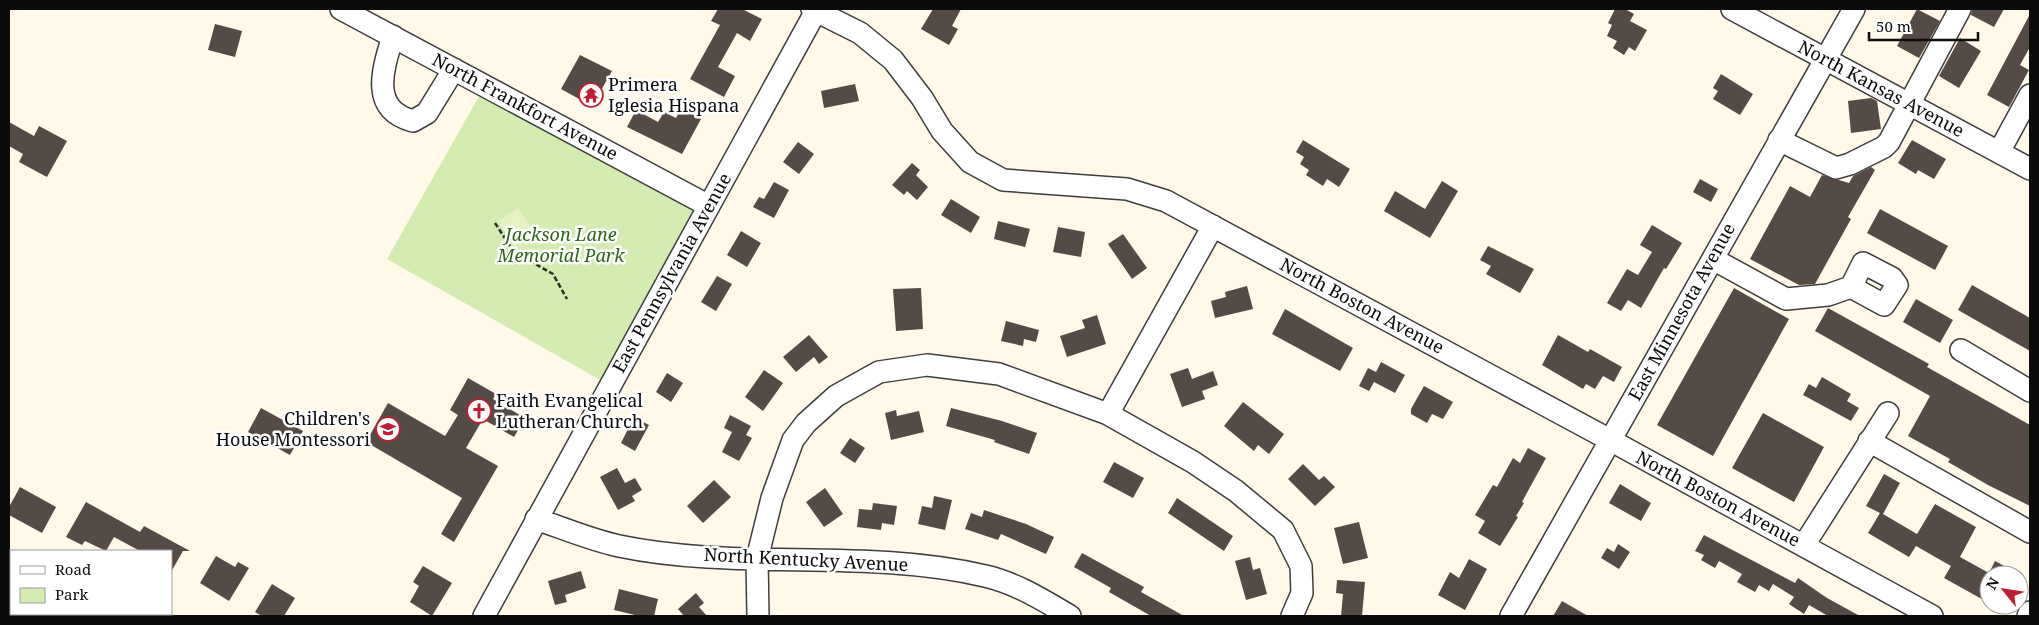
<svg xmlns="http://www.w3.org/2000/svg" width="2039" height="625" viewBox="0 0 2039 625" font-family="'Noto Serif',serif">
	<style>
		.green { fill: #d4ebb2 }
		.pitch { fill: #e6f1c4 }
		.building { fill: #544b47 }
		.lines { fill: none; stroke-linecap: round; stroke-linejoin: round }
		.minor-casing { stroke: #3e3e3e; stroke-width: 24 }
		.path { stroke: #2d2d2d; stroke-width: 2.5; stroke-dasharray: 5 2.5; stroke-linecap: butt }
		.minor { stroke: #fff; stroke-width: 21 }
		.labels { text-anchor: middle; stroke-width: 5; stroke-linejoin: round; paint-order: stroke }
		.poi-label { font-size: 18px; fill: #0b0b0b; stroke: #fff; text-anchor: start }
		.street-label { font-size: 18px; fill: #0b0b0b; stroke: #fff }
		.park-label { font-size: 18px; font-style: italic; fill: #306519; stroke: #fff }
	</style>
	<rect width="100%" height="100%" fill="#fff9ea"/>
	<path class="green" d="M482 91 693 205 698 216 602 381 387 259Z"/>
	<path class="pitch" d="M518 208 534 233 514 246 498 221Z"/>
	<path class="building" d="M718 9H742L762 19 750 41 737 33 718 67 735 76 724 97 690 79 720 25 711 21Z
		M933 9H961L952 26 958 29 949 45 921 29Z
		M1615 9H1625L1634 14 1630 21 1647 30 1635 51 1629 47 1624 55 1613 48 1617 41 1607 36 1612 25 1608 23Z
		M1917 9 1940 21 1919 58 1897 46Z
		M1972 9H2004L1994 27 1971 15Z
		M2030 14V47L2020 65 2029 70 2009 107 1987 95Z
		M215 24 242 31 235 57 208 50Z
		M1960 38 1981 51 1959 88 1939 76Z
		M580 55 612 71 592 106 561 89Z
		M1721 74 1753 94 1740 115 1713 99 1718 91 1713 88Z
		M855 84 859 101 824 108 821 91Z
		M1871 98 1877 101 1881 129 1851 133 1848 101Z
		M681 108 701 119 682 154 627 127 636 110 658 122 664 112 676 118Z
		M9 122 34 136 39 126 67 141 47 177 19 162 23 154 9 146Z
		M1303 140 1350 169 1339 187 1327 179 1323 186 1306 175 1309 170 1300 164 1304 157 1296 152Z
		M1912 140 1946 159 1934 179 1918 170 1916 174 1898 163Z
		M798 142 814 154 799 174 783 162Z
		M912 163 920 170 916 175 928 187 917 200 907 191 904 195 892 185Z
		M1871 167 1875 170 1848 217 1851 219 1815 284 1799 285 1750 259 1790 186 1810 197 1822 175 1849 183 1853 176Z
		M1700 179 1718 189 1711 202 1693 192Z
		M1442 181 1458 191 1430 238 1384 211 1395 191 1425 209Z
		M774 182 789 190 774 218 753 207 759 197 764 199Z
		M951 199 980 217 971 233 941 215Z
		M1880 209 1948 246 1935 270 1867 233Z
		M998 221 1030 229 1025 247 994 239Z
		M1652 225 1682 243 1666 269 1664 268 1641 308 1628 300 1621 311 1607 303 1627 269 1638 275 1652 252 1640 245Z
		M1058 227 1085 232 1081 257 1053 252Z
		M741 231 761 243 747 267 727 255Z
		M1123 234 1147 268 1132 279 1108 244Z
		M1488 246 1534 269 1520 293 1486 274 1491 266 1480 260Z
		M717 276 732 284 716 311 701 302Z
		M1972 285 2030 318V351L1958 310Z
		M1247 286 1253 309 1215 318 1211 301 1226 297 1225 292Z
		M921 288 923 329 896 331 893 289Z
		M1734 288 1789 319 1713 456 1657 425Z
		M1916 299 1953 320 1940 343 1903 322Z
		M1828 308 1929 364 1927 367 2030 425V506L1988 485 1948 462 1950 459 1908 436 1930 396 1815 331Z
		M1285 309 1353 348 1340 371 1272 334Z
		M1097 315 1106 344 1067 357 1060 336 1085 328 1082 320Z
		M1006 321 1039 330 1036 342 1024 339 1023 346 1001 341Z
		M809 335 828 357 819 364 814 357 796 372 783 357Z
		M1558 335 1588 352 1590 349 1622 367 1614 382 1603 376 1595 389 1586 384 1583 389 1542 365Z
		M1381 362 1405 375 1395 393 1374 382 1369 391 1359 386 1368 368 1376 372Z
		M1188 368 1192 379 1213 371 1218 385 1202 391 1205 399 1182 407 1170 374Z
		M764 370 783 383 763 411 745 397Z
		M667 373 683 383 671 402 656 392Z
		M1822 377 1851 394 1847 401 1859 408 1851 421 1803 395 1809 384 1816 388Z
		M468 378 496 394 493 399 525 418 514 437 483 419 466 448 498 466 454 542 441 534 462 498 366 442 388 403 445 436 458 415 450 410Z
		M1424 386 1453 402 1443 419 1432 414 1427 423 1411 414V409Z
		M1243 402 1284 434 1269 454 1258 445 1254 451 1224 426Z
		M261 408 303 431 290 455 248 432Z
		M951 408 1002 421 1037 433 1029 454 994 442 995 440 946 426Z
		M896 410 897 416 919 411 924 432 891 440 885 413Z
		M1763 413 1824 447 1794 502 1732 468Z
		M730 415 751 426 746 435 752 438 739 461 722 452 732 432 724 428Z
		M634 417 649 425 635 451 621 443Z
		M850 438 865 448 855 463 840 453Z
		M1528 448 1546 458 1522 502 1524 503 1516 516 1518 517 1500 546 1478 533 1485 521 1475 515 1493 485 1497 487 1513 458 1520 463Z
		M1114 462 1144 478 1133 498 1103 482Z
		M1303 464 1319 480 1324 476 1335 487 1315 506 1288 479Z
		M617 468 625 483 635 478 642 490 632 496 635 501 618 510 600 477Z
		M1884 474 1900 483 1883 514 1917 534 1935 504 1976 527 1960 557 1989 573 1995 561 2021 575H1989V603L1944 578 1951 566 1916 546 1909 557 1868 533 1880 513 1866 506Z
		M714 480 731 497 703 523 687 506Z
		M1620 484 1651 503 1641 521 1609 503Z
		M20 487 56 507 42 533 9 515V507Z
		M825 488 843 514 824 527 806 502Z
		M934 496 952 500 945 530 918 524 922 506 932 508Z
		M1177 498 1233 536 1224 551 1168 513Z
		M86 502 140 532 144 526 190 551H183L171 572V551H140L114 537 106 551 85 541 82 545 66 537Z
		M873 503 897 506 894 525 882 523 881 530 857 527 859 509 872 510Z
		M984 510 1026 524 1054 537 1046 554 1001 534 998 540 965 529 971 513 982 517Z
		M1359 522 1368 558 1343 564 1334 528Z
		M1704 535 1795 583 1798 578 1827 598 1860 616H1828L1809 605 1804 614 1789 604 1794 597 1773 584 1769 591 1759 585 1755 592 1737 582 1742 574 1719 561 1715 568 1701 560 1704 555 1695 551Z
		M1618 544 1630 552 1619 569 1601 558 1607 548 1614 552Z
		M1082 553 1144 587 1141 592 1184 616H1151L1109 592 1111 588 1074 567Z
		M216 556 235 567 238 562 249 568 229 601 200 583Z
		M1250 557 1253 570 1260 568 1267 594 1246 600 1235 561Z
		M1469 559 1487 569 1465 610 1438 595 1450 572 1459 578Z
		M423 566 452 583 432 616 410 602 419 586 413 582Z
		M581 571 586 588 565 595 567 602 555 605 548 581Z
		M1337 580 1365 582 1362 616H1341L1343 594 1336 593Z
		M272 584 295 598 284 616H262L255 612Z
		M619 589 658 599 654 616H639L614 610Z
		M696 593 704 603 699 607 707 616H684L678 609Z
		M1562 601 1588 616H1553Z"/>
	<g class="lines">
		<g class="minor-casing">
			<path id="minor" d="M341 9 709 206
				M812 9 860 33 893 60 922 98 942 131 970 162 1003 180 1127 189 1166 201 1610 440 1932 616
				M1732 9 2030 169
				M393 36C383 69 369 109 413 121L427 113 454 69
				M1779 140 1836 168 1850 164 1884 147 1889 142 1960 9
				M1999 152 2030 95
				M1713 259 1786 299 1828 295 1851 287 1884 305 1897 285 1892 278 1863 263 1851 287
				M1961 350 2030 391
				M1108 414 1213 226
				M1869 441 2030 532
				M536 519C563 528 591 540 619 546 739 571 865 548 985 576 1016 583 1043 600 1070 616
				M1804 545 1888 413
				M9 574 11 575
				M79 616 81 614 85 616
				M484 616 817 9
				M758 616 757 559 772 498 793 440 806 423 836 396 879 372 927 365 999 374 1108 414 1193 462 1236 491 1283 530 1301 566 1302 593 1292 616
				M1511 616 1854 9
				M2028 616 2030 612"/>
		</g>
		<path class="path" d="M495 223 514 252 553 274 567 299"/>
		<use href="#minor" class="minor"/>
	</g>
	<defs>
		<g id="temple-ring" transform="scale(1.25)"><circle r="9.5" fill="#fff" stroke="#c11d33" stroke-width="1.5"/><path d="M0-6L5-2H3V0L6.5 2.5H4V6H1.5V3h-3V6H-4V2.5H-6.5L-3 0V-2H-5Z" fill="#c11d33"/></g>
		<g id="church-ring" transform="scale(1.25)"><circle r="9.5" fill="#fff" stroke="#c11d33" stroke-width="1.5"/><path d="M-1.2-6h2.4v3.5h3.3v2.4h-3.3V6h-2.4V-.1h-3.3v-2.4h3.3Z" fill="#c11d33"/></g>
		<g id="school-ring" transform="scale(1.25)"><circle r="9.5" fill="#fff" stroke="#c11d33" stroke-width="1.5"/><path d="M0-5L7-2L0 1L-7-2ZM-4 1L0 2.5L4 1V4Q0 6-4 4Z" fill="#c11d33"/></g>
	</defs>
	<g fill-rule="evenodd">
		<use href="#temple-ring" x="591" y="95"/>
		<use href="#church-ring" x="479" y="411"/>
		<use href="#school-ring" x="388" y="429"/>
	</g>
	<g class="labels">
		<g class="poi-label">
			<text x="608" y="91">Primera<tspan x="608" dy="21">Iglesia Hispana</tspan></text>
			<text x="496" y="407">Faith Evangelical<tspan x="496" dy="21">Lutheran Church</tspan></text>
			<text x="370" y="425" text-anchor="end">Children's<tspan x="370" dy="21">House Montessori</tspan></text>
		</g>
		<g class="street-label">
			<text transform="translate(1881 89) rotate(28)" y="6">North Kansas Avenue</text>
			<text transform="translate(525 107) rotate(28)" y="6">North Frankfort Avenue</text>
			<text transform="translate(672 273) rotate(-61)" y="6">East Pennsylvania Avenue</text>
			<text transform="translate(1362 306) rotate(28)" y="6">North Boston Avenue</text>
			<text transform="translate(1682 312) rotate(-61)" y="6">East Minnesota Avenue</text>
			<text transform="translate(1718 499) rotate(28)" y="6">North Boston Avenue</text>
			<text transform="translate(806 560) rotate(3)" y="6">North Kentucky Avenue</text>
		</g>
		<g class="park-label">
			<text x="561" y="241">Jackson Lane<tspan x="561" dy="21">Memorial Park</tspan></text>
		</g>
	</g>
	<rect width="2039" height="625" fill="none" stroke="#0b0b0b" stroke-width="20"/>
	<rect x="10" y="550" width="162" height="65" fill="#ffffff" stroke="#9d9d9d"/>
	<rect x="20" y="566" width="25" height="8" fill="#ffffff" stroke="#9d9d9d"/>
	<text x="55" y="575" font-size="15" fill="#0b0b0b">Road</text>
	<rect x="20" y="588" width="25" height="15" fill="#d4ebb2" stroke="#9d9d9d"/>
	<text x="55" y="600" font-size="15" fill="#0b0b0b">Park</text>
	<g transform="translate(2004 590) rotate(300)"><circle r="24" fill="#ffffff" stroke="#9d9d9d"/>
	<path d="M0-4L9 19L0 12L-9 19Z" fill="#c11d33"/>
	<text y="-8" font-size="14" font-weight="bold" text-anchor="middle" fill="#0b0b0b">N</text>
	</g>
	<path d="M1869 32v8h109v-8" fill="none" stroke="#0b0b0b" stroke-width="2.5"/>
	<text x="1876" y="32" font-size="15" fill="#0b0b0b" stroke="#ffffff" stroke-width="4" paint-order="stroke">50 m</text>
</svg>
